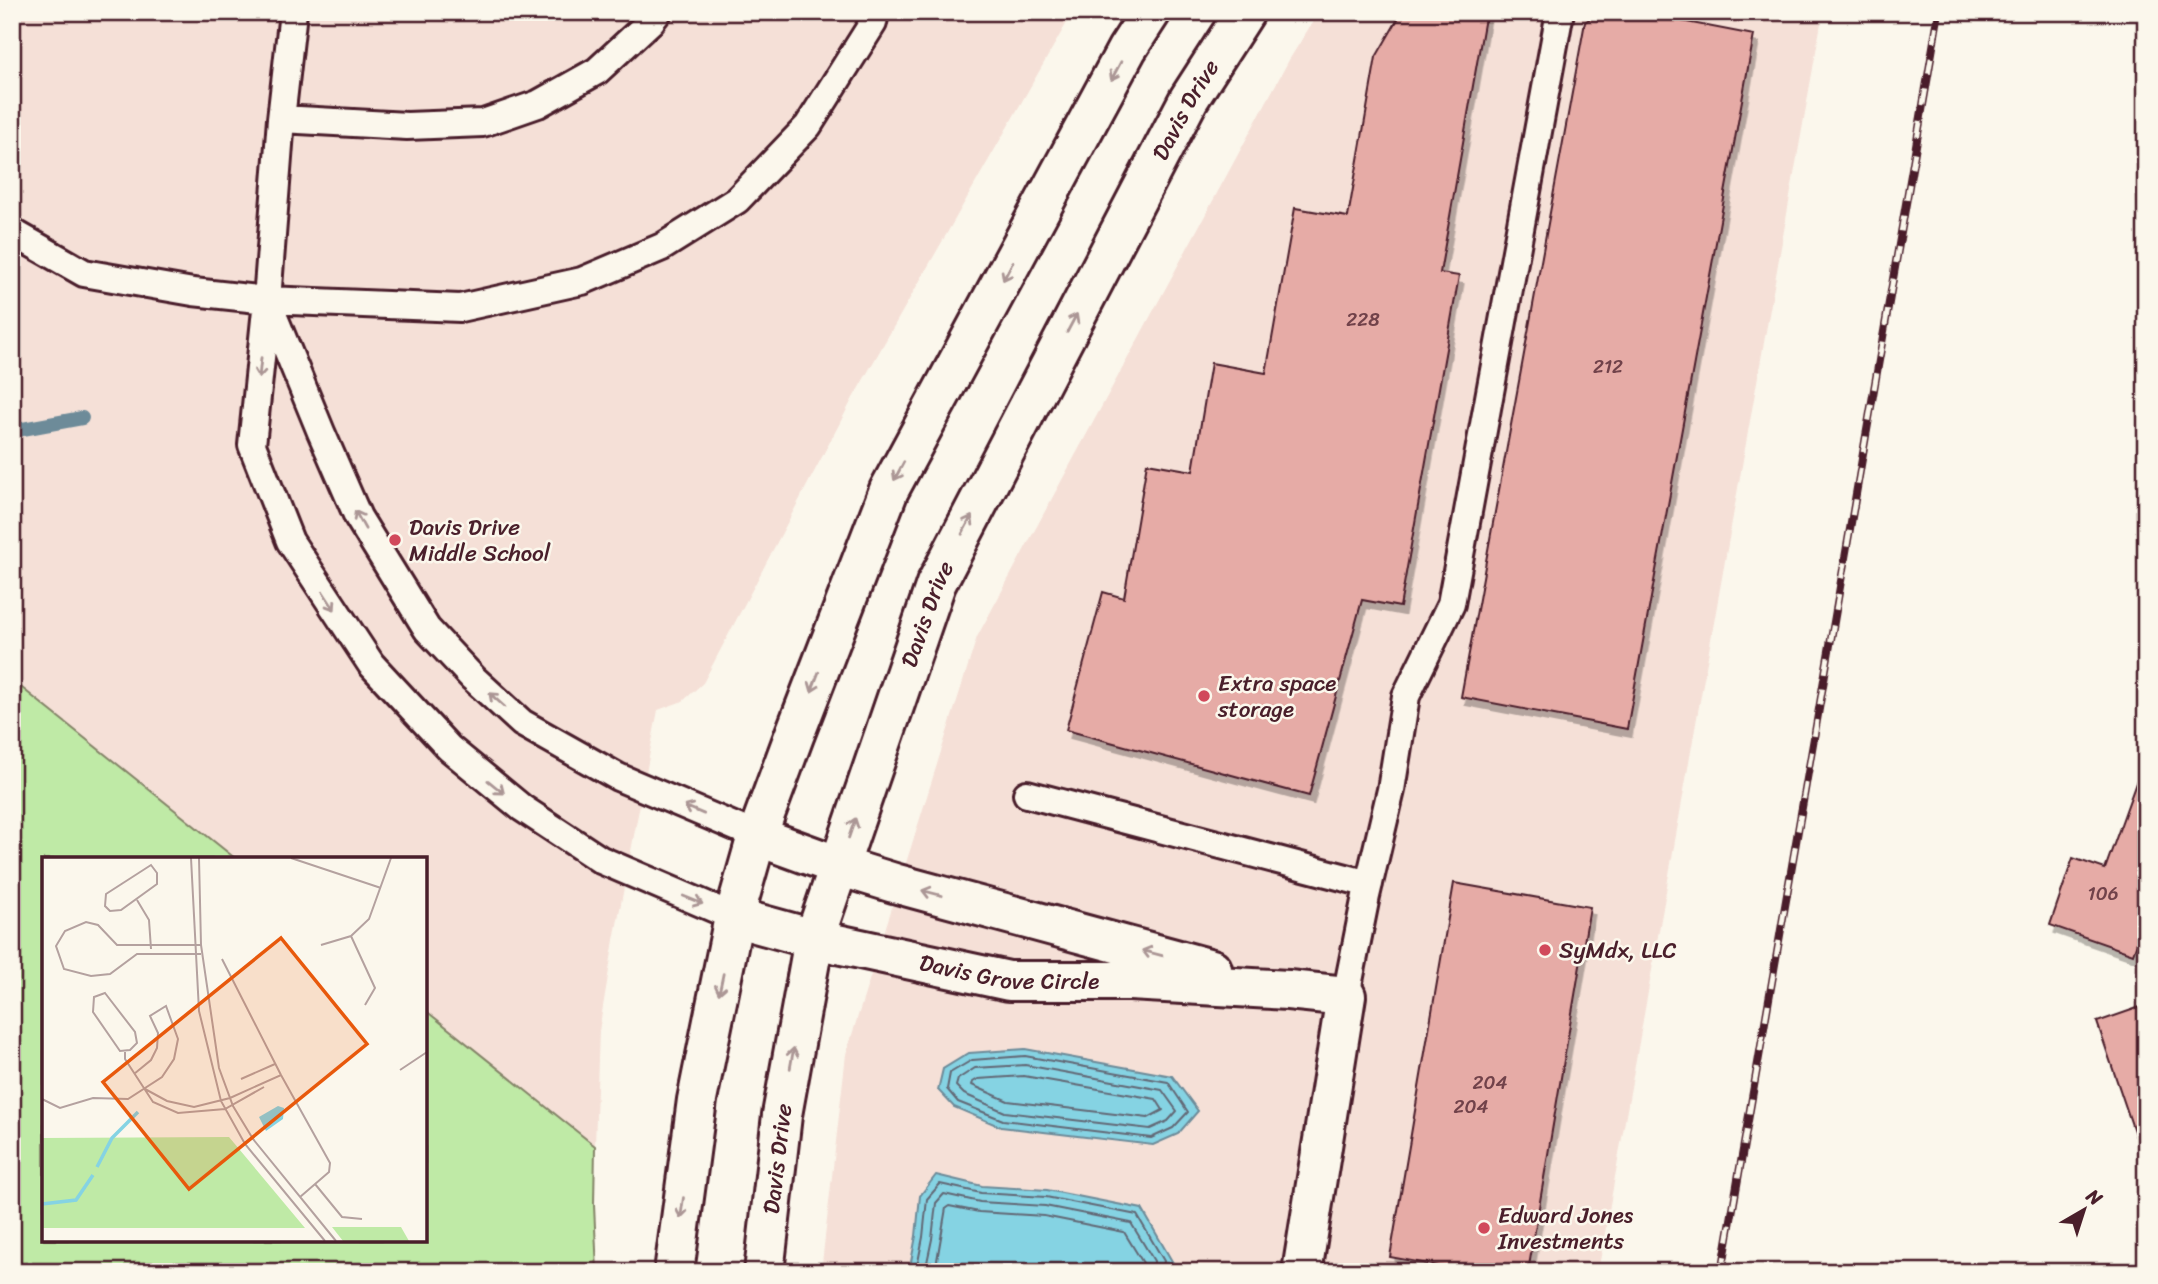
<svg xmlns="http://www.w3.org/2000/svg" width="2158" height="1284" viewBox="0 0 2158 1284" font-family="Sriracha,sans-serif">
	<style>
		.built { fill: #f5e0d7 }
		.green { fill: #bfeaa6; stroke: #848468; stroke-width: 2 }
		.water { fill: #85d3e3; stroke: #6d8b99; stroke-width: 2 }
		.lines { fill: none; stroke-linecap: round; stroke-linejoin: round }
		.shore { stroke: #626775; stroke-width: 2 }
		.stream { stroke: #6d8b99; stroke-width: 14 }
		.building { fill: #e6aba6; stroke: #4a1f2b; stroke-width: 2; filter: url(#shadow) }
		.lane-casing { stroke: #4a1f2b; stroke-width: 32 }
		.street-casing { stroke: #4a1f2b; stroke-width: 44 }
		.primary-casing { stroke: #4a1f2b; stroke-width: 44 }
		.lane { stroke: #fbf7ec; stroke-width: 26 }
		.street { stroke: #fbf7ec; stroke-width: 38 }
		.primary { stroke: #fbf7ec; stroke-width: 38 }
		.rail-casing { stroke: #4a1f2b; stroke-width: 8 }
		.rail { stroke: #fbf7ec; stroke-width: 5; stroke-dasharray: 16; stroke-linecap: butt }
		.oneway { stroke: #ab9695 }
		.poi-dot { fill: #d1495b; stroke: #fbf7ec; stroke-width: 2.5 }
		.labels { text-anchor: middle; stroke-width: 5; stroke-linejoin: round; paint-order: stroke }
		.number-label { font-size: 19px; fill: #71424a }
		.street-label { font-size: 23px; fill: #4a1f2b; stroke: #fbf7ec }
		.poi-label { font-size: 23px; fill: #4a1f2b; stroke: #fbf7ec; text-anchor: start }
		.inset-river { fill: none; stroke: #85d3e3; stroke-width: 3.5 }
		.inset-road { fill: none; stroke: #b4a19f; stroke-width: 2 }
		.view { fill: #e8590c; fill-opacity: 0.15; stroke: #e8590c; stroke-width: 3.5 }
		.inset-edge { fill: none; stroke: #4a1f2b; stroke-width: 3.5 }
	</style>
	<defs>
		<filter id="shadow"><feDropShadow dx="4.5" dy="8" stdDeviation="0" flood-color="#0004"/></filter>
	</defs>
	<rect width="100%" height="100%" fill="#fbf7ec"/>
	<filter id="ink" filterUnits="userSpaceOnUse"><feTurbulence type="fractalNoise" baseFrequency=".0143" numOctaves="2"/><feDisplacementMap in="SourceGraphic" scale="14" xChannelSelector="R" yChannelSelector="G"/><feConvolveMatrix kernelMatrix="1 2 1 2 8 2 1 2 1" color-interpolation-filters="sRGB"/></filter>
	<g filter="url(#ink)">
		<path class="built" d="M12 12H1073L853 398 703 683 683 701 658 710 614 940 599 1031 595 1146 495 1072 425 1016V859H230L12 684Z
			M1319 12H1823L1598 1272H821L846 1054 977 637 1289 60Z"/>
		<path class="green" d="M12 680 236 859H44V1240H425V1010L595 1146 594 1205 597 1272H12Z"/>
		<path class="water" d="M1025 1049 1172 1076 1198 1111 1178 1134 1153 1145 1001 1127 954 1107 938 1090 943 1069 969 1053Z
			M936 1175 982 1186 1047 1190 1142 1209 1173 1263 1167 1272H909L916 1236 920 1196Z"/>
		<g class="lines">
			<path class="shore" d="M1025 1056 1168 1082 1188 1112 1173 1128 1151 1138 1003 1120 958 1102 947 1089 950 1073 972 1060Z
				M1025 1065 1162 1090 1177 1111 1168 1121 1150 1129 1005 1112 964 1094 956 1086 958 1079 975 1068Z
				M1024 1076 1156 1099 1163 1110 1148 1118 1008 1101 972 1085 973 1082 978 1079Z
				M916 1272 923 1237 927 1199 940 1184 981 1193 1046 1197 1137 1215 1164 1261 1162 1272
				M925 1272 932 1239 936 1203 944 1194 980 1202 1045 1206 1131 1223 1154 1261 1153 1272
				M935 1272 946 1208 949 1206 979 1212 1044 1216 1124 1232 1143 1263V1272"/>
			<path class="stream" d="M12 431 82 418"/>
		</g>
		<path class="building" d="M1402 12H1486L1440 273 1459 276 1400 607 1362 600 1309 796 1066 730 1103 592 1124 598 1147 463 1193 471 1211 363 1266 373 1295 208 1348 217 1376 57Z
			M1599 12H1635L1754 35 1627 729 1461 697 1585 22Z
			M2141 769 2146 770V917L2133 954 2050 925 2073 858 2105 869Z
			M1454 883 1590 907 1528 1272H1471L1390 1257Z
			M2146 1005V1145L2139 1146 2097 1022Z"/>
		<g class="lines">
			<g class="lane-casing">
				<path id="lane" d="M293 12 281 119 267 300 252 445 290 541 371 664 449 748 522 808 601 860 734 917
					M281 119 407 126 483 123 538 104 597 71 651 21 658 12
					M12 232 84 273 193 292 267 300 460 308 582 281 662 247 737 200 808 126 873 23 875 12
					M269 305 321 432 358 517 427 629 473 678 522 723 618 777 757 836
					M1027 794 1369 884
					M1346 996 1366 896 1391 790 1406 696 1451 604 1560 12"/>
			</g>
			<g class="street-casing">
				<g id="street">
					<path d="M757 836 839 866 894 883 1212 969"/>
					<path id="s1" d="M734 917 814 939 1009 981H1130L1288 990 1346 996 1302 1272"/>
				</g>
			</g>
			<g class="primary-casing">
				<g id="primary">
					<path d="M674 1272 697 1100 734 917 757 836 794 736 889 490 1127 49 1151 12"/>
					<path id="s2" d="M764 1272 782 1115 814 939 936 584 1189 99 1245 12"/>
				</g>
			</g>
			<use href="#lane" class="lane"/>
			<use href="#street" class="street"/>
			<use href="#primary" class="primary"/>
			<g class="rail-casing">
				<path id="rail" d="M1722 1272 1939 12"/>
			</g>
			<use href="#rail" class="rail"/>
		</g>
		<defs><path id="oneway-shaft" d="M-6 0H5M1.5-3L5.5 0L1.5 3" fill="none" stroke-width="1.6" stroke-linecap="round" stroke-linejoin="round" transform="scale(1.75)"/></defs>
		<g class="oneway">
			<use href="#oneway-shaft" transform="translate(1116 71) rotate(118)"/>
			<use href="#oneway-shaft" transform="translate(1008 271) rotate(118)"/>
			<use href="#oneway-shaft" transform="translate(1072 323) rotate(-62)"/>
			<use href="#oneway-shaft" transform="translate(260 368) rotate(96)"/>
			<use href="#oneway-shaft" transform="translate(899 471) rotate(118)"/>
			<use href="#oneway-shaft" transform="translate(360 520) rotate(-119)"/>
			<use href="#oneway-shaft" transform="translate(967 525) rotate(-62)"/>
			<use href="#oneway-shaft" transform="translate(329 601) rotate(57)"/>
			<use href="#oneway-shaft" transform="translate(815 682) rotate(111)"/>
			<use href="#oneway-shaft" transform="translate(497 700) rotate(-138)"/>
			<use href="#oneway-shaft" transform="translate(496 787) rotate(39)"/>
			<use href="#oneway-shaft" transform="translate(694 810) rotate(-157)"/>
			<use href="#oneway-shaft" transform="translate(852 828) rotate(-71)"/>
			<use href="#oneway-shaft" transform="translate(932 893) rotate(-165)"/>
			<use href="#oneway-shaft" transform="translate(693 900) rotate(22)"/>
			<use href="#oneway-shaft" transform="translate(1152 953) rotate(-165)"/>
			<use href="#oneway-shaft" transform="translate(721 984) rotate(102)"/>
			<use href="#oneway-shaft" transform="translate(792 1058) rotate(-80)"/>
			<use href="#oneway-shaft" transform="translate(682 1208) rotate(98)"/>
		</g>
	</g>
	<g class="poi-dot">
		<circle cx="395" cy="540" r="7"/>
		<circle cx="1204" cy="696" r="7"/>
		<circle cx="1545" cy="950" r="7"/>
		<circle cx="1484" cy="1228" r="7"/>
	</g>
	<g class="labels">
		<g class="number-label">
			<text x="1363" y="326">228</text>
			<text x="1608" y="373">212</text>
			<text x="2103" y="900">106</text>
			<text x="1490" y="1089">204</text>
			<text x="1471" y="1113">204</text>
		</g>
		<g class="street-label">
			<text dy="8" stroke="none"><textPath href="#s2" startOffset="1248">Davis Drive</textPath></text>
			<text dy="8" stroke="none"><textPath href="#s2" startOffset="681">Davis Drive</textPath></text>
			<text dy="8" stroke="none"><textPath href="#s1" startOffset="282">Davis Grove Circle</textPath></text>
			<text dy="8" stroke="none"><textPath href="#s2" startOffset="114">Davis Drive</textPath></text>
		</g>
		<g class="poi-label">
			<text x="409" y="535">Davis Drive<tspan x="409" dy="26">Middle School</tspan></text>
			<text x="1218" y="691">Extra space<tspan x="1218" dy="26">storage</tspan></text>
			<text x="1559" y="958">SyMdx, LLC</text>
			<text x="1498" y="1223">Edward Jones<tspan x="1498" dy="26">Investments</tspan></text>
		</g>
	</g>
	<g transform="translate(42 857)">
		<rect width="385" height="385" fill="#fbf7ec"/>
		<path d="M187 280 263 371H0V281ZM290 370H359L367 384H301Z" fill="#bfeaa6"/>
		<path d="M236 249 242 251 241 262 224 274 217 260Z" fill="#85d3e3"/>
		<path class="inset-river" d="M55 310 70 281 96 255M0 347 34 343 51 318"/>
		<path class="inset-road" d="M149 1 157 154 179 244 203 287 283 384M157 1 159 88 177 211 191 249 211 282 294 384M249 1 339 31M109 8 115 16V27L79 53 68 54 63 49 64 37ZM95 43 107 63 109 92M309 79 333 131 323 148M159 88H75L56 68 44 65 23 74 14 89 22 112 49 119 68 117 95 97H159M279 88 309 79 327 62 349 1M180 102 239 218M63 136 93 175 95 186 88 193 78 194 51 155 52 140ZM83 195V202L111 245 136 256 183 252 222 230M358 213 385 195M199 222 233 207M103 232 125 244 152 250 188 241 239 218 288 306 287 315 258 340M0 242 18 251 51 241 86 242 120 220 132 202 136 182 124 149 108 159 116 176 115 191 109 203 92 217M273 327 300 360 320 362"/>
		<path class="view" d="M239 81 325 187 147 332 61 225Z"/>
		<rect width="385" height="385" class="inset-edge"/>
	</g>
	<rect width="2158" height="1284" fill="none" stroke="#fbf7ec" stroke-width="42"/>
	<rect x="21" y="21" width="2116" height="1242" fill="none" stroke="#4a1f2b" stroke-width="2.5" filter="url(#ink)"/>
	<g transform="translate(2084 1210) rotate(39)" stroke="#fbf7ec" stroke-width="5" paint-order="stroke">
	<path d="M0-5L12 26L0 18L-12 26Z" fill="#4a1f2b"/>
	<text y="-10" font-size="19" font-weight="bold" text-anchor="middle" fill="#4a1f2b">N</text>
	</g>
</svg>
